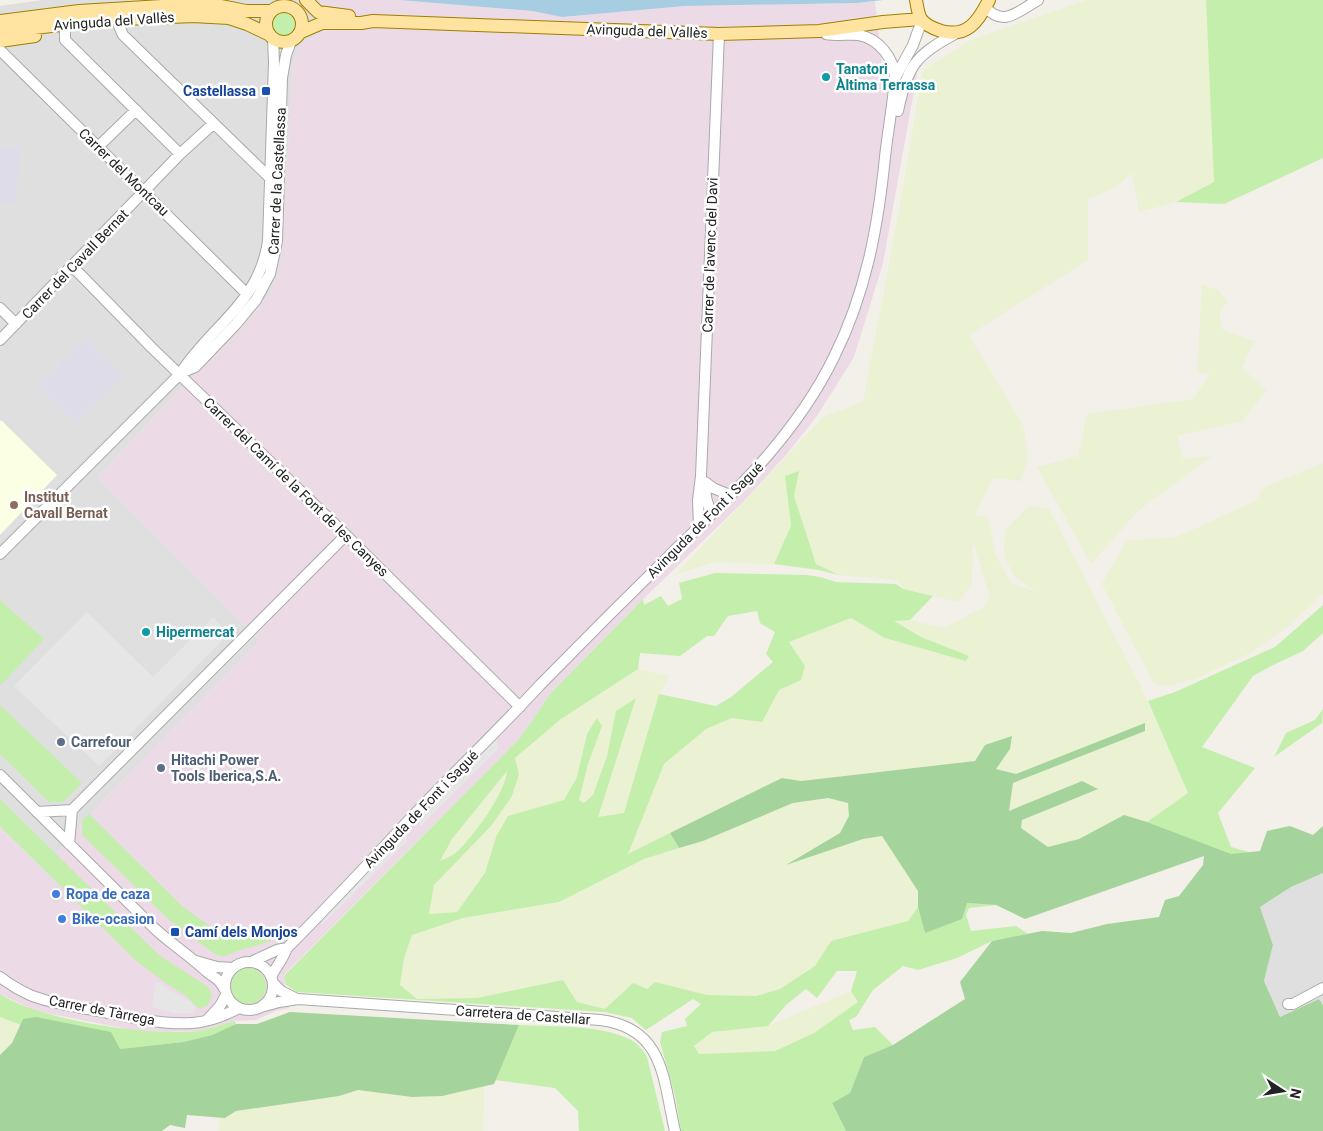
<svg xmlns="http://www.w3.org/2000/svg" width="1323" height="1131" viewBox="0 0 1323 1131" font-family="Roboto,sans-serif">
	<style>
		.residential { fill: #e0dfdf }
		.industrial { fill: #ecdae6 }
		.education { fill: #fbffe4 }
		.farmland { fill: #ebf1d3 }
		.grass { fill: #c4eeac; fill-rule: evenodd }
		.forest { fill: #a4d49b }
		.parking { fill: #e6e6e6 }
		.plaza { fill: #dedce8 }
		.water { fill: #a6cde2 }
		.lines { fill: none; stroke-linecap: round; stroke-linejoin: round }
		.minor-casing { stroke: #a9a9a9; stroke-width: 12 }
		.major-casing { stroke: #9f8000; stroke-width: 14 }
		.minor { stroke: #fff; stroke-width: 10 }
		.major { stroke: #ffe3a0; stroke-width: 12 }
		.culture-dot { fill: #0f9aa8; stroke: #fff; stroke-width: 2 }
		.transit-dot { fill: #1a4fb4; stroke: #fff; stroke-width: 2 }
		.education-dot { fill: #8d6e63; stroke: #fff; stroke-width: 2 }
		.service-dot { fill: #5c6f8a; stroke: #fff; stroke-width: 2 }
		.shop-dot { fill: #3f7fe0; stroke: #fff; stroke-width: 2 }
		.labels { text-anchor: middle; stroke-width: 5; stroke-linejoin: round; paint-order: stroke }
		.street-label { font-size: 14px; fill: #222; stroke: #fff }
		.culture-label { font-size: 14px; font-weight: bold; fill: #0d838f; stroke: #fff; text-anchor: start }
		.transit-label { font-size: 14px; font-weight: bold; fill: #164399; stroke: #fff; text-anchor: end }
		.education-label { font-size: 14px; font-weight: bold; fill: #785e54; stroke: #fff; text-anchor: start }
		.service-label { font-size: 14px; font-weight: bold; fill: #4e5e75; stroke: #fff; text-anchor: start }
		.shop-label { font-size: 14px; font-weight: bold; fill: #366cbe; stroke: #fff; text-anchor: start }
	</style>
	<rect width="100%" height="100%" fill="#f2f0e8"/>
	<path class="residential" d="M42 0H321L316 35 300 45 293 62 282 253 273 289 244 326 218 353 183 386 98 477 260 641 113 790 42 869 0 828V6Z
		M1323 873V1005L1319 999 1280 1017 1264 981 1273 945 1260 907 1291 887Z"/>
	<path class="industrial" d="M321 0H399L532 11 562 17 685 6 857 3 875 1 883 73 917 74 883 263 854 357 817 416 786 455 743 502 629 613 550 694 520 738 284 975 289 1008 276 1011 256 1020 235 1021 199 1031 167 1032 132 1030 36 1011 0 994V828L42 869 113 790 260 641 98 477 183 386 218 353 244 326 273 289 282 253 293 62 300 45 316 35Z"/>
	<path class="education" d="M1 420 57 475 0 535V422Z"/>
	<path class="farmland" d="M1086 0H1206L1214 182 1176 202 1139 212 1132 173 1113 189 1088 199V260L969 335 1023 425 1028 457 1021 481 993 478 975 515 988 517 996 556 1011 583 1037 592 1014 576 1004 555 1006 529 1029 506 1049 509 1143 691 1188 793 1147 822 1124 815 1079 839 1048 847 1021 828 1022 820 1097 789 1081 781 1009 812 1012 783 1144 731 1145 724 1016 774 996 769 1010 749 985 745 975 761 801 781 782 778 627 855 664 764 706 729 732 718 762 721 779 690 801 680 805 666 789 642 851 618 885 638 966 661 969 656 921 637 893 620H910L944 628 984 607 990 596 973 541 972 584 958 602 903 589 896 580 839 575 816 564 794 496 799 471 785 476 791 526 774 564 715 562 676 574 823 417 863 402 900 205 923 70 971 40Z
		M1202 284 1217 290 1228 301 1219 314 1223 330 1254 341 1242 368 1267 390 1242 421 1177 436 1183 459 1212 456 1139 510 1091 564 1037 467 1078 456 1087 414 1193 399 1210 374 1197 372Z
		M1323 463V594L1290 625 1250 653 1195 679 1166 686 1154 684 1102 584 1126 541 1177 537 1255 501 1265 487Z
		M638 669 669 676 659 694 624 813 598 817 636 698 616 711 607 756 593 795 584 803 579 800 588 764 587 734 577 777 564 800 540 807 496 837 485 873 457 912 429 914 434 885 491 826 519 774 515 758 561 719Z
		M508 770 503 788 474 834 454 854 439 862 452 839Z
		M828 798 848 803 849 816 840 833 789 864 863 839 882 836 918 891V907L908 921 831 941 815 966 780 989 756 996 707 995 655 982 647 989 605 1009 577 1002 563 980 477 998 417 999 400 985 404 958 412 935 463 918 559 902 644 859 703 841 793 803Z
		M851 991 858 1002 814 1033 775 1051 699 1054 694 1046 712 1032 768 1026Z
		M0 1017 21 1025 12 1043 0 1055Z
		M484 1086 483 1131H218L220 1117 225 1118 236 1111 339 1096 358 1090 412 1097 442 1096Z"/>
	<path class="grass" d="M1206 0H1323V158L1224 204 1176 202 1214 182Z
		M271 24a13 13 0 1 1 26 0a13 13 0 1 1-26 0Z
		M799 471 794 496 816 564 839 575 819 570 774 564 791 526 785 476Z
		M715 573 807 575 820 577 836 582 896 584 903 589 933 596 910 620 894 621 921 637 969 656 966 661 885 638 851 618 789 642 805 666 801 680 779 690 762 722 732 718 706 729 664 764 628 854 670 833 679 848 644 859 559 902 463 918 412 935 404 958 400 985 417 999 477 998 563 980 577 1002 605 1009 633 983 647 989 655 982 707 995 756 996 780 989 815 966 831 941 908 921 918 907 925 933 967 903 996 905 969 908 966 915 971 931 1016 926 1028 934 992 941 957 958 918 970 903 966 873 990 856 1017 849 1020 853 1030 875 1027 893 1045 864 1057 850 1093 832 1103 846 1131H681L675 1095 660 1042 662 1032 687 1026 685 1019 701 1004 693 999 646 1030 632 1018 604 1012 297 992 286 985 284 976 520 738 550 694 643 599 644 605 661 596 668 606 682 599 679 583ZM757 611 760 623 775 632 766 654 773 662 731 697 716 706 659 694 624 813 598 817 636 698 616 711 607 756 593 795 584 803 579 800 588 764 602 726 597 718 587 734 577 777 564 800 508 816 496 837 485 873 457 912 429 914 434 885 491 826 512 796 519 774 515 758 561 719 638 669 640 653 680 656 707 636H714L728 616ZM507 771C506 792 471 841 454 854 450 857 444 859 440 861L452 839ZM837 971H857L851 991 858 1002 814 1033 775 1051 699 1054 694 1046 712 1032 768 1026 786 1005 806 989 817 998Z
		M0 600 44 639 0 686Z
		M1323 605V633L1303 651 1271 666 1253 676 1202 747 1255 768 1218 813 1231 847 1249 852 1231 855 1147 822 1188 793 1148 701 1175 692 1275 647Z
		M0 705 82 783 63 802H49L0 754Z
		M1323 709 1322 723 1274 757 1286 733 1315 720Z
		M0 799 159 955 208 987 212 995 208 1005 199 1009 186 996 167 984 135 960 0 826Z
		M89 814 183 907 221 934C228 938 239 931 248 931 259 931 270 931 280 933 268 946 253 945 237 951 232 953 228 956 223 956 218 956 215 954 212 952L168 919 82 835V821Z
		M230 986a18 18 0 1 1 36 0a18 18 0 1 1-36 0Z
		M0 994C42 1021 148 1036 198 1031 210 1029 223 1024 235 1021L236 1024 212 1035 183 1042 120 1049 23 1019 21 1025 0 1017Z
		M519 1025C554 1027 600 1024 631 1040 638 1044 643 1050 647 1057L665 1131H579L578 1111 555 1088 495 1080Z"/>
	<path class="forest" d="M1145 723V731L1013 783 1009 811 1082 781 1098 789 1022 820 1021 828 1048 847 1079 839 1124 815 1147 822 1231 854 1260 851 1267 831 1290 826 1313 835 1323 826V873L1291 887 1260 907 1273 945 1264 981 1280 1017 1319 999 1323 1005V1131H846L832 1103 850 1093 864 1057 893 1045 965 999 960 982 992 941 1042 931 1071 933 1107 924 1159 917 1165 900 1179 896 1203 865 1204 856 1025 919 996 905 967 903 962 919 925 933 918 907V891L882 836 863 839 786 865 840 833 849 816 848 803 828 798 793 803 703 841 679 848 670 833 782 778 801 781 975 761 985 745 1012 736 1010 749 996 769 1016 774Z
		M290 1012 519 1025 494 1084 442 1096 412 1097 358 1090 339 1096 236 1111 225 1118 187 1115 185 1128 170 1125 162 1131H0V1055L12 1043 23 1019 36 1017 111 1032 120 1049 183 1042 212 1035 236 1024H257Z"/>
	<path class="parking" d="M87 612 153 677 213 617 228 634 99 766 14 686Z
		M497 739 498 749 420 827 419 818Z
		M407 830V841L322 925V916Z
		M157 982 186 1000 191 1002 195 1006 194 1013H173L152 1007 155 985Z"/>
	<path class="plaza" d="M0 147 21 148 15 204 0 203Z
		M87 338 124 376 77 424 38 386Z"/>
	<path class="water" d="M399 0H883L857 3 685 6 562 17 532 11Z"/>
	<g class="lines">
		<g class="minor-casing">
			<path id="minor" d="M985 7C1004 28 1018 11 1038 0
				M119 26 123 35 271 179
				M65 31V40L180 154
				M0 50 247 294
				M895 78 913 45 922 20
				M898 111C907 67 915 55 955 34
				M99 146 136 110
				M72 266 152 348 346 535 520 707
				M0 308 16 324
				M0 340 180 154 213 124
				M181 373 195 367 236 324 256 300 270 274 277 241 282 78 286 55 291 41
				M705 482 713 488 730 495
				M705 484 706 497 711 515
				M699 526 698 500 701 476 719 34
				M0 554 180 374C211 325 259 304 268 241L274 63 273 38
				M0 775 154 928C170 943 189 955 206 971 214 978 219 978 225 990
				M37 812 72 810
				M69 844 72 810 346 535
				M196 961 217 967 232 968
				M225 986a24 24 0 1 1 48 0a24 24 0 1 1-48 0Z
				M251 962 277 950 287 948
				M0 977C9 984 19 990 30 995 49 1003 72 1006 93 1010 125 1016 159 1025 192 1023 208 1022 224 1016 239 1008
				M271 977C276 967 283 959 287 948 328 907 368 864 408 821 451 775 497 732 540 685 584 640 629 595 674 551 735 492 796 435 834 357 866 293 878 227 885 157 888 130 893 104 895 78 894 58 879 39 859 35 848 34 837 36 826 34
				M273 983 281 991 297 999
				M1288 1004H1293L1323 988
				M261 1007 279 1002 298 999 600 1020C665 1028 663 1080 675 1131
				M209 1018 220 1006 226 995"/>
		</g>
		<g class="major-casing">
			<path id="major" d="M306 0 318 12 349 16
				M916 0C917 6 918 14 921 19 925 25 935 29 941 31 967 38 978 22 989 0
				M266 24a18 18 0 1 1 36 0a18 18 0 1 1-36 0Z
				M0 21 79 11 162 6 216 5 246 11H270
				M0 32 103 20 193 16 229 18 247 24 270 35
				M301 32 322 23H361L373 21 719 34 819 31 883 22 921 19
				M0 41 35 36"/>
		</g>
		<use href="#minor" class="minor"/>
		<use href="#major" class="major"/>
	</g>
	<g class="culture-dot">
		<circle cx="826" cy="77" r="5"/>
		<circle cx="146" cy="632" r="5"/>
	</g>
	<g class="transit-dot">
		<rect x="261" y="86" width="10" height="10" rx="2.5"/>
		<rect x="170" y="927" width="10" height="10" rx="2.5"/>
	</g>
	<circle class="education-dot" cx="14" cy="505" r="5"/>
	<g class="service-dot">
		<circle cx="61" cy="742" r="5"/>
		<circle cx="161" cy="768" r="5"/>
	</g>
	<g class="shop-dot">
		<circle cx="56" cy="894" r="5"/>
		<circle cx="62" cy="919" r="5"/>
	</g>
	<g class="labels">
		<g class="street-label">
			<text transform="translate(114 21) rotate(-4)" y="5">Avinguda del Vallès</text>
			<text transform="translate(647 31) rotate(2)" y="5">Avinguda del Vallès</text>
			<text transform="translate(124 172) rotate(44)" y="5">Carrer del Montcau</text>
			<text transform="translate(277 181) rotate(-87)" y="5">Carrer de la Castellassa</text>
			<text transform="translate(710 255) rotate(-88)" y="5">Carrer de l'avenc del Davi</text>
			<text transform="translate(75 264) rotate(-46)" y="5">Carrer del Cavall Bernat</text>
			<text transform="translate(296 487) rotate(44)" y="5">Carrer del Camí de la Font de les Canyes</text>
			<text transform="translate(705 520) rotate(-45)" y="5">Avinguda de Font i Sagué</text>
			<text transform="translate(421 809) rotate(-46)" y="5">Avinguda de Font i Sagué</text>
			<text transform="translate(102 1010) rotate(11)" y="5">Carrer de Tàrrega</text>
			<text transform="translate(523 1015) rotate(4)" y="5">Carretera de Castellar</text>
		</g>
		<g class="culture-label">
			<text x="836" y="74">Tanatori<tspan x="836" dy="16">Àltima Terrassa</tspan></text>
			<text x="156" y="637">Hipermercat</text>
		</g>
		<g class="transit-label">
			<text x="256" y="96">Castellassa</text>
			<text x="185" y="937" text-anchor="start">Camí dels Monjos</text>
		</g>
		<g class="education-label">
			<text x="24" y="502">Institut<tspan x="24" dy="16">Cavall Bernat</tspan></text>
		</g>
		<g class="service-label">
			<text x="71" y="747">Carrefour</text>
			<text x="171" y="765">Hitachi Power<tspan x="171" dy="16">Tools Iberica,S.A.</tspan></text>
		</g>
		<g class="shop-label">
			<text x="66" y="899">Ropa de caza</text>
			<text x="72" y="924">Bike-ocasion</text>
		</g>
	</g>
	<g transform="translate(1283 1091) rotate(102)" stroke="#ffffff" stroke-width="4" paint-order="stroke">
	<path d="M0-4L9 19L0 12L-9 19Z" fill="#222222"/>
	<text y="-8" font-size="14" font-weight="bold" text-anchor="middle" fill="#222222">N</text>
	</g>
</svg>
